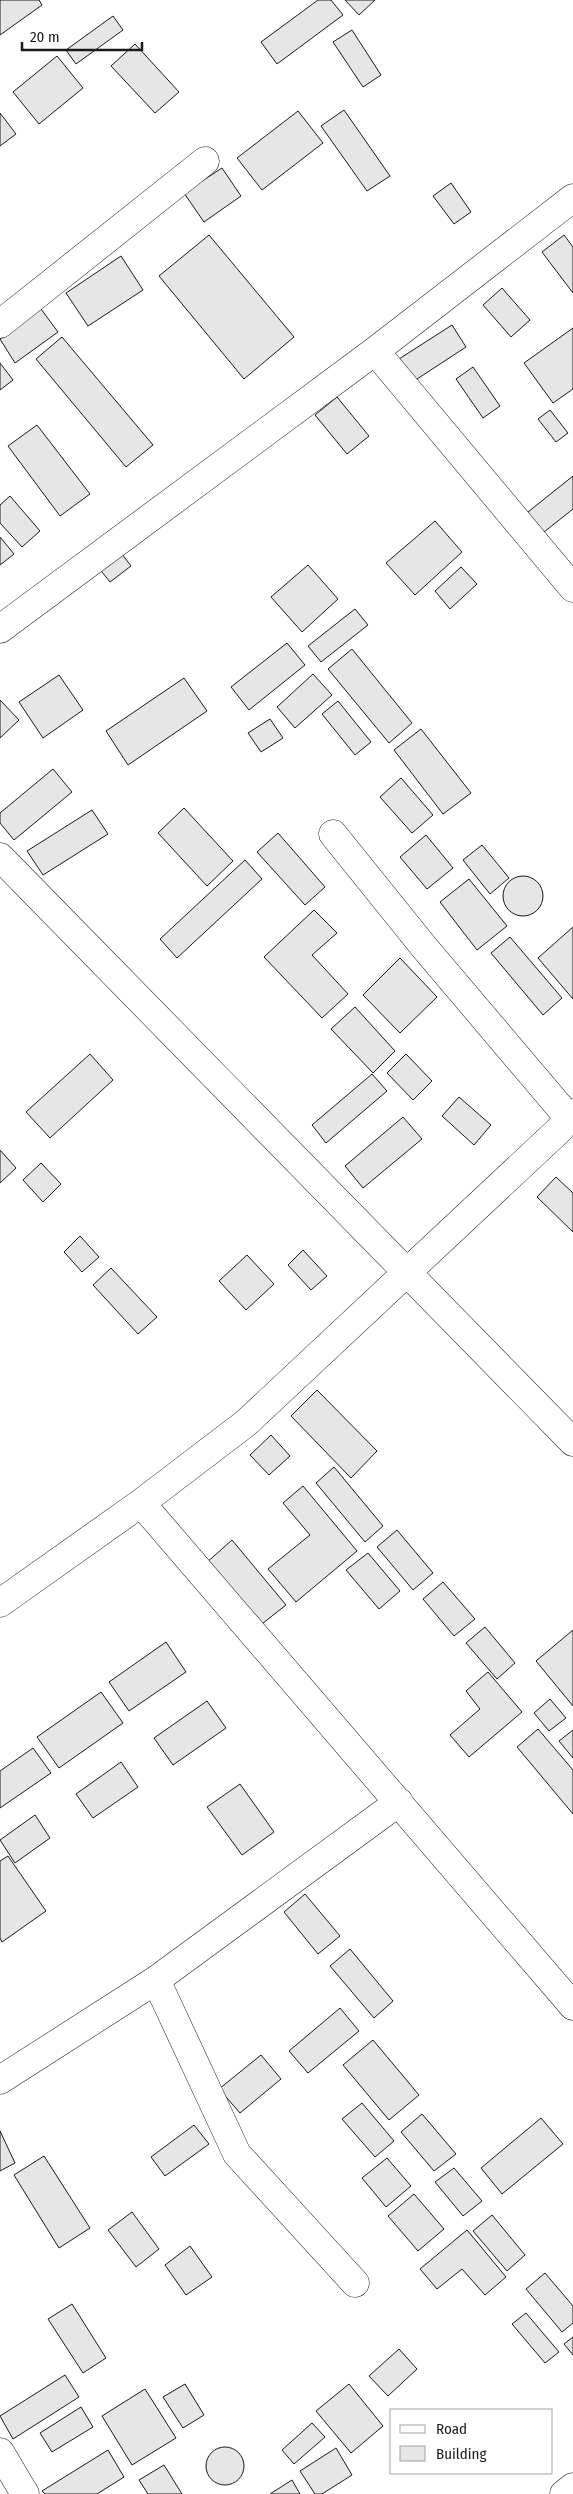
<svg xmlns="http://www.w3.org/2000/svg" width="573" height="2494" viewBox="0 0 573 2494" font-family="'Fira Sans Condensed',sans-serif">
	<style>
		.building { fill: #e6e6e6; stroke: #1a1a1a }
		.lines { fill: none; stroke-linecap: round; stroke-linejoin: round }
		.minor-casing { stroke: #1a1a1a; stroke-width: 29 }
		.minor { stroke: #fff; stroke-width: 28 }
	</style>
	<rect width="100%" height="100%" fill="#fff"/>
	<path class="building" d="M0 0H39L42 5 0 35Z
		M318 0H331L343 15 277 64 261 42Z
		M345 0H375L359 15Z
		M113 16 123 30 76 64 66 50Z
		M352 30 381 75 363 87 333 42Z
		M135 44 179 92 155 113 111 66Z
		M57 56 83 88 39 124 13 92Z
		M344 110 390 176 367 191 321 126Z
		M298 111 323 143 262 190 237 158Z
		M0 113 16 134 0 146Z
		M222 168 241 196 204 222 184 193Z
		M451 183 471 212 454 224 433 196Z
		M209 235 294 337 244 379 159 276Z
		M564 235 573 247V293L542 252Z
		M121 256 143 290 88 326 66 293Z
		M502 288 530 320 511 337 483 305Z
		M41 309 58 332 15 363 0 339Z
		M452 325 466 347 414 381 399 359Z
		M573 328V389L553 403 524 363Z
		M62 337 153 445 126 467 36 359Z
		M0 363 13 380 0 390Z
		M473 367 500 406 483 418 456 379Z
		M337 397 369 436 347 454 315 415Z
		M550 410 568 433 556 442 538 419Z
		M37 425 90 494 60 516 8 446Z
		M573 476V509L534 540 518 520Z
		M10 496 40 531 22 547 0 523V505Z
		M435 521 462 552 415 595 386 563Z
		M0 537 14 554 0 565Z
		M119 550 131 566 110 582 98 567Z
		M308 565 338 599 302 632 271 597Z
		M461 567 477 584 450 609 435 591Z
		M355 609 368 625 321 662 308 646Z
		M287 643 305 665 249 710 231 687Z
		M352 649 412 723 389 743 328 669Z
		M313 674 332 695 295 728 277 707Z
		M59 675 83 710 43 738 19 702Z
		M184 678 207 711 128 765 106 731Z
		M0 700 19 720 0 738Z
		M338 701 371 742 355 755 322 714Z
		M270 719 283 738 261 752 248 733Z
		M421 729 471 793 443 814 394 750Z
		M53 769 72 792 14 840 0 823V813Z
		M401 778 433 815 412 833 380 797Z
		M184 808 233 861 207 886 158 833Z
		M92 810 108 834 43 875 27 851Z
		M278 833 325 887 305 905 257 852Z
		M426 835 453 868 427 889 400 857Z
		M482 845 509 878 490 894 463 860Z
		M245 860 262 879 177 958 160 939Z
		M503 896a20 20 0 1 1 40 0a20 20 0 1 1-40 0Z
		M469 879 507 926 477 950 440 902Z
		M314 910 337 933 312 955 348 994 322 1018 264 957Z
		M573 927V999L538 958Z
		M510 937 562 998 543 1015 491 953Z
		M400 958 437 997 400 1033 363 995Z
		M355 1007 395 1051 373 1073 331 1029Z
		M90 1054 113 1080 50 1138 26 1112Z
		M406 1054 432 1081 413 1100 387 1073Z
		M372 1074 387 1091 326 1143 312 1125Z
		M459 1097 491 1125 474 1145 442 1116Z
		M403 1117 422 1139 363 1188 345 1166Z
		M0 1150 16 1168 0 1183Z
		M41 1163 61 1184 43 1202 23 1180Z
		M556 1177 573 1193V1232L537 1197Z
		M80 1236 99 1257 82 1272 64 1252Z
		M303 1250 327 1276 311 1290 288 1265Z
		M247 1255 274 1284 246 1310 219 1281Z
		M111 1268 157 1317 138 1334 93 1285Z
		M317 1390 377 1451 351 1478 291 1416Z
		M271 1435 290 1456 269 1475 250 1455Z
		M334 1467 383 1526 365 1542 316 1483Z
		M303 1486 357 1551 296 1602 268 1569 310 1535 283 1503Z
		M397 1530 433 1573 413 1590 377 1547Z
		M232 1540 286 1605 258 1627 205 1564Z
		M368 1553 400 1591 379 1609 346 1570Z
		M443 1582 475 1619 454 1636 423 1599Z
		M485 1627 515 1663 497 1679 466 1643Z
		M573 1630V1706L536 1661Z
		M166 1642 186 1672 129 1711 109 1682Z
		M488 1672 522 1712 469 1757 450 1735 480 1709 466 1691Z
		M101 1692 123 1723 59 1768 37 1737Z
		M550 1699 566 1718 549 1731 534 1713Z
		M207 1701 226 1728 173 1765 154 1738Z
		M538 1729 573 1770V1814L517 1747Z
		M573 1730V1758L559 1741Z
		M33 1748 51 1773 0 1808V1771Z
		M121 1762 138 1787 93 1818 76 1794Z
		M240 1784 274 1832 242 1855 207 1807Z
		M35 1815 50 1838 15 1863 0 1840Z
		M8 1856 46 1911 2 1942 0 1938V1861Z
		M305 1894 340 1936 318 1954 284 1912Z
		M350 1949 393 2001 374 2018 330 1966Z
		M340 2008 359 2031 308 2073 289 2051Z
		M373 2040 419 2095 389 2120 343 2065Z
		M261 2055 281 2079 240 2113 219 2089Z
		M362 2103 394 2141 375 2157 342 2119Z
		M422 2114 456 2154 434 2171 401 2132Z
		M541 2118 563 2144 502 2194 481 2168Z
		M194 2125 209 2144 165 2176 151 2157Z
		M0 2131 15 2163 0 2171Z
		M44 2156 90 2228 59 2248 14 2175Z
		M387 2158 411 2186 386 2207 362 2178Z
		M454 2168 482 2201 463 2216 435 2182Z
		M414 2194 444 2229 418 2251 388 2216Z
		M132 2212 159 2249 136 2267 108 2230Z
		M492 2215 525 2255 507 2271 473 2231Z
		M467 2230 506 2277 485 2295 462 2269 437 2289 420 2269Z
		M190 2246 212 2277 186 2295 165 2265Z
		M545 2273 573 2306V2323L562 2332 526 2289Z
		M72 2304 106 2358 83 2373 48 2319Z
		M526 2313 559 2352 545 2363 512 2324Z
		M573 2337V2355L564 2344Z
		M399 2349 417 2369 388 2396 369 2376Z
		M65 2375 79 2397 13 2439 0 2416Z
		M185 2384 204 2415 183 2428 163 2397Z
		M349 2384 383 2426 351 2453 316 2411Z
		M145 2389 176 2438 132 2465 102 2416Z
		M81 2407 93 2427 52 2452 40 2433Z
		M312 2423 325 2437 294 2464 282 2450Z
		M206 2466a19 19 0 1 1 38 0a19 19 0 1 1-38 0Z
		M336 2448 352 2475 322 2494H315L300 2471Z
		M108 2450 124 2477 97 2494H45L42 2491Z
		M164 2465 182 2494H148L139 2480Z
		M292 2480 300 2494H270Z"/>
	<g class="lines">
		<g class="minor-casing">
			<path id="minor" d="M0 324 205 161
				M375 351 573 588
				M0 629 375 351 573 198
				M333 834 424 947 568 1117
				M0 857 573 1442
				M141 1503 573 2006
				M0 1603 141 1503 246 1423 559 1130 573 1113
				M156 1980 237 2154 355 2283
				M0 2080 156 1980 399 1802
				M0 2452 25 2494
				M564 2494 573 2487"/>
		</g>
		<use href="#minor" class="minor"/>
	</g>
	<rect x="390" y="2409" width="162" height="65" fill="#ffffff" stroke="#a3a3a3"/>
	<rect x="400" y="2425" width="25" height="8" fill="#ffffff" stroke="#a3a3a3"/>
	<text x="436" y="2434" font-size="15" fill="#1a1a1a">Road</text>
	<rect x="400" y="2446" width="25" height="15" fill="#e6e6e6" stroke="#a3a3a3"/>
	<text x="436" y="2459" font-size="15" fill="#1a1a1a">Building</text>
	<path d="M22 42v8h120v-8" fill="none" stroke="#1a1a1a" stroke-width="2.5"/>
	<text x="30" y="42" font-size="15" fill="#1a1a1a" stroke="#ffffff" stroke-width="4" paint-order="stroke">20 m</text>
</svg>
